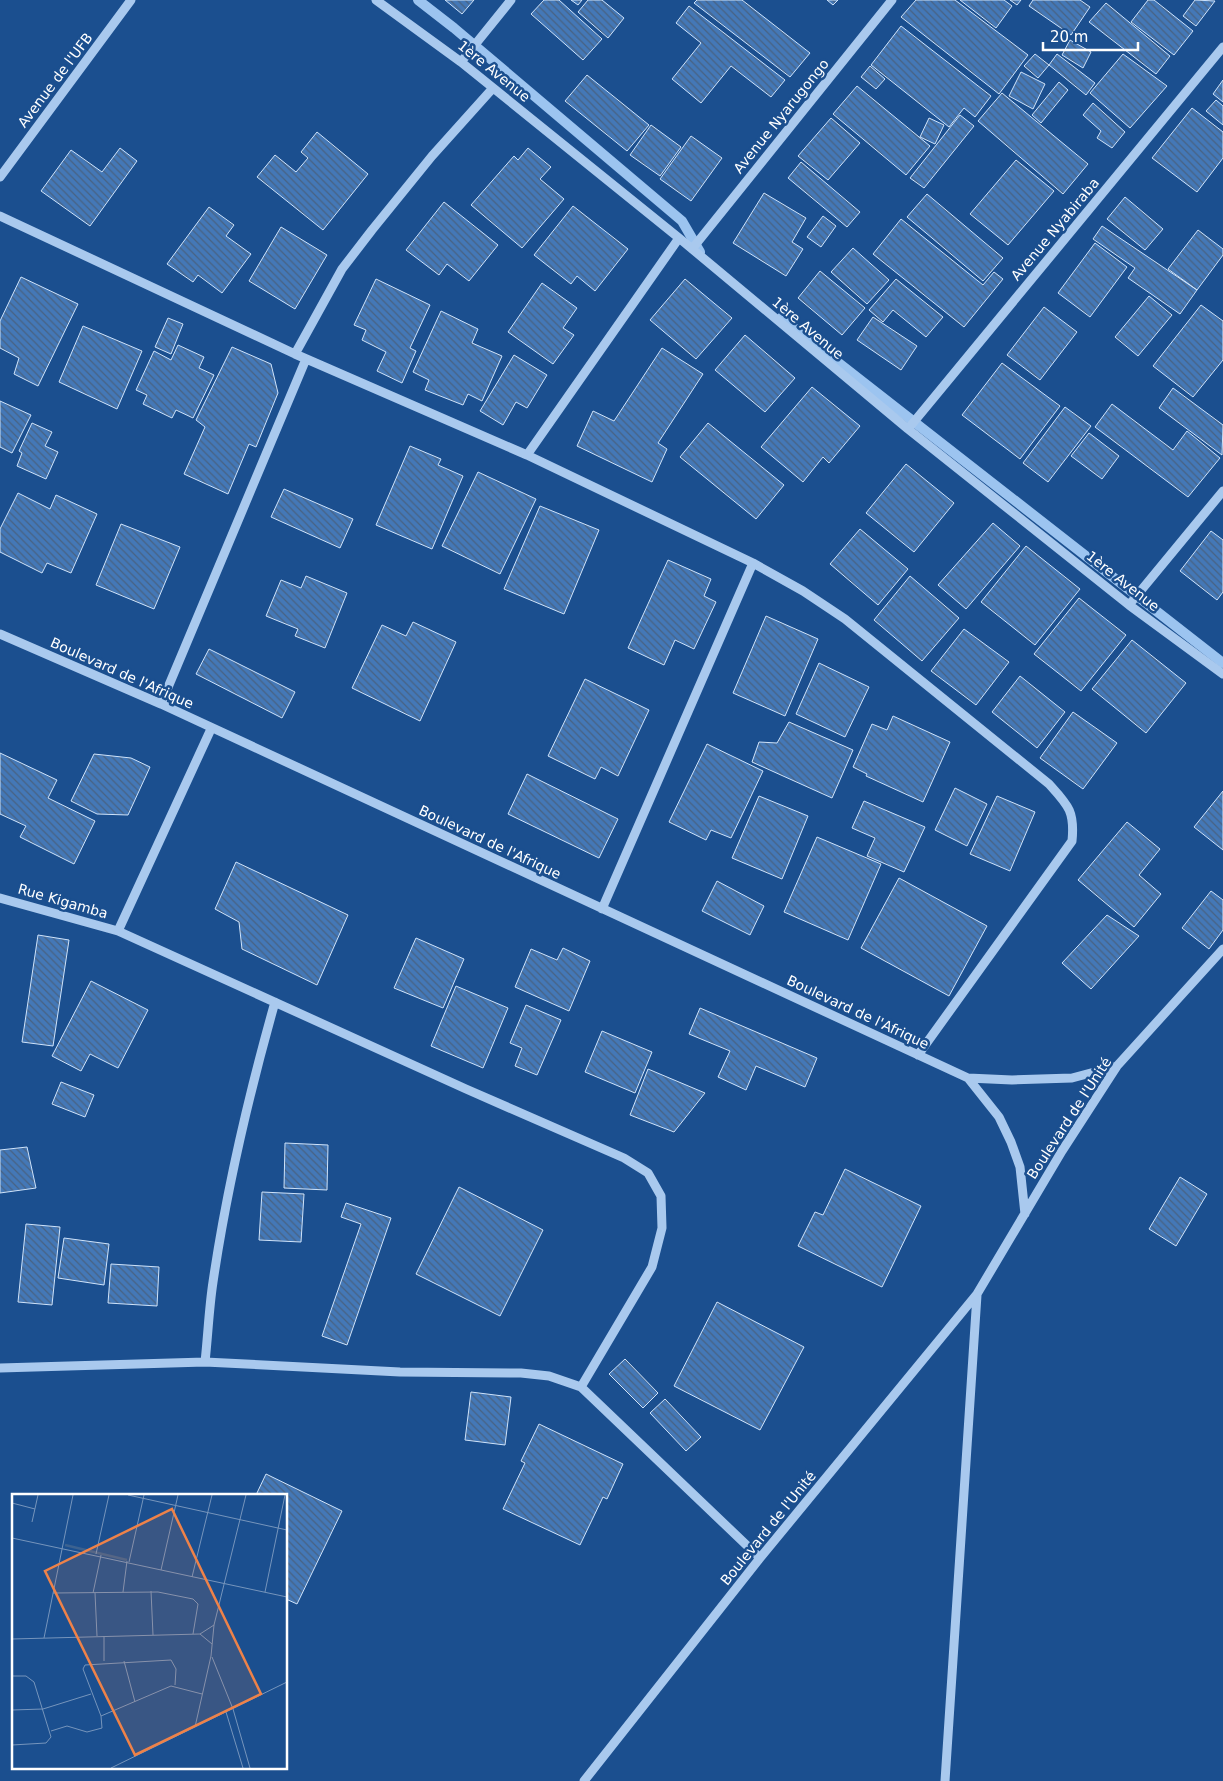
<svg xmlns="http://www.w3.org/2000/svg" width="1223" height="1781" viewBox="0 0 1223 1781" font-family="'DejaVu Sans',sans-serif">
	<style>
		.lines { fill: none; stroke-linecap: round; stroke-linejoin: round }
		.stream { stroke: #9cc4f0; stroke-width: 10 }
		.building { fill: url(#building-back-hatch); stroke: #cfe3fa }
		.minor { stroke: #a9c9ee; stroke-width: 9 }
		.labels { text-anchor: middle; stroke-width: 5; stroke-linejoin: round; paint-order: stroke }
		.street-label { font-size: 14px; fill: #fff; stroke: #1b4f8f }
		.inset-river { fill: none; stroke: #3c6290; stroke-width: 2.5 }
		.inset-road { fill: none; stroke: #7695bc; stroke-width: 1 }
		.view { fill: #ee8249; fill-opacity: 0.15; stroke: #ee8249; stroke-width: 2.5 }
		.inset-edge { fill: none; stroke: #fff; stroke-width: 2.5 }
	</style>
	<defs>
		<pattern id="building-back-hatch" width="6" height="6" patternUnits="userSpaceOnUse" patternTransform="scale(1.25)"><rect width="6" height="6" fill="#4478b7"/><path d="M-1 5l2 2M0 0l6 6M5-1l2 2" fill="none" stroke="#486282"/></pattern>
	</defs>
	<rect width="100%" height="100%" fill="#1b4f8f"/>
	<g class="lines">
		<path class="stream" d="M418 0 454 28 682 221 700 252
			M781 318 1223 663"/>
	</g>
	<path class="building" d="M445 0H474L462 14Z
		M544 0H559L602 39 583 60 531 14Z
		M571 0H582L578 5Z
		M588 0H602L624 18 608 38 578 12Z
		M697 0H742L810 53 790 77 694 3Z
		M827 0H838L833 5Z
		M916 0H955L1028 55 999 94 901 17Z
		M960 0H1004L1012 6 996 28Z
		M1010 0H1021L1017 5Z
		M1033 0H1080L1090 7 1071 35 1029 6Z
		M1148 0H1154L1193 31 1174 55 1131 22Z
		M1195 0 1215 1 1196 26 1183 16Z
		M1106 3 1170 56 1156 74 1089 22Z
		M689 6 785 80 771 97 731 66 701 103 672 79 701 43 676 23Z
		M901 26 991 96 975 117 964 108 949 127 871 65Z
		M1070 40 1091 52 1083 68 1062 55Z
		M1035 54 1049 65 1038 78 1024 66Z
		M1057 54 1095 83 1086 95 1049 65Z
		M1123 54 1167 86 1130 128 1090 93Z
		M870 66 885 79 876 89 861 77Z
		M1021 72 1045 84 1033 109 1009 96Z
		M587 75 649 125 627 151 565 101Z
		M1223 80V102L1213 94Z
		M1059 82 1068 90 1041 123 1032 115Z
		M857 86 930 146 906 175 833 114Z
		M1002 93 1088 164 1063 194 978 121Z
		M1216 100 1223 106V125L1206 111Z
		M1093 103 1125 132 1112 148 1097 138 1101 131 1083 115Z
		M1192 108 1223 132V158L1197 192 1152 158Z
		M960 115 974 126 924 188 910 178Z
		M831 118 860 143 828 180 798 156Z
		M929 118 944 125 935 144 920 137Z
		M651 125 681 147 660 176 630 155Z
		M317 132 368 174 323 230 257 177 275 155 296 172 308 158 301 152Z
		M691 136 722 158 691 201 660 179Z
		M120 148 137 161 90 226 41 191 71 150 102 172Z
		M528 148 551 167 540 179 564 199 522 248 471 205 514 156 518 160Z
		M1016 160 1054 191 1008 245 970 214Z
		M801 162 860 212 847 227 788 178Z
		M764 193 806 218 792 242 803 249 786 276 733 243Z
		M927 194 1003 258 983 281 907 217Z
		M1125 197 1163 229 1145 250 1107 219Z
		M444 202 498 245 469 281 447 264 439 275 406 250Z
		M573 206 628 249 595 291 577 276 571 284 534 255Z
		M209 207 234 225 226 236 251 254 222 293 198 275 193 282 167 264Z
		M823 216 836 226 821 247 807 237Z
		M901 219 983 285 994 272 1003 279 964 327 873 254Z
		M1102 226 1197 290 1180 314 1128 278 1135 268 1093 239Z
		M281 227 327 255 295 309 249 281Z
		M1198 230 1223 249V255L1197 290 1168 269Z
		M1095 243 1127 267 1090 317 1058 293Z
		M853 248 889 280 867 304 831 272Z
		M820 271 865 308 842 335 798 298Z
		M21 277 78 304 38 386 14 374 19 358 0 348V321Z
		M376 279 430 305 410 348 416 351 402 383 377 371 386 352 362 340 366 330 354 325Z
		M685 279 732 318 696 359 650 320Z
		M896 279 943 317 926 337 893 310 883 322 869 310Z
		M542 283 577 308 563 328 574 335 553 364 508 332Z
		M1149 296 1172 315 1138 356 1115 337Z
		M1201 305 1223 321V360L1193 397 1153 366Z
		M1044 307 1077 332 1040 380 1007 355Z
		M441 311 478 329 472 343 502 356 482 401 468 394 463 405 425 390 429 380 413 372Z
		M873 317 917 346 901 370 857 340Z
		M168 318 183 324 171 354 155 347Z
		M83 326 142 351 117 409 59 382Z
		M745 335 795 378 765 412 715 370Z
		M178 345 204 357 199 368 214 375 193 418 176 410 172 418 143 404 147 395 136 390 154 351 171 360Z
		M232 347 271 364 278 393 256 447 249 444 228 494 184 474 205 427 196 420Z
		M662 348 703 374 658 443 667 449 652 482 577 446 593 411 614 421Z
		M514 355 547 375 527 408 516 402 503 425 480 411Z
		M1002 363 1060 406 1020 459 962 415Z
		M812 387 860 426 829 463 823 457 803 482 761 447Z
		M1173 388 1223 425 1222 455 1159 408Z
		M0 401 31 415 12 453 0 447Z
		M1112 404 1173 450 1187 431 1220 458 1188 497 1095 427Z
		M1065 407 1091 426 1048 482 1023 463Z
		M32 423 52 432 45 446 58 452 46 479 17 466 22 453 19 451Z
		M708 423 784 485 756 519 680 457Z
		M1089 433 1119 456 1102 479 1071 456Z
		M410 446 441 459 438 465 463 476 432 549 376 525Z
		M906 464 954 503 914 552 866 513Z
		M478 472 536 499 500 574 442 546Z
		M284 489 353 519 340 548 271 517Z
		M18 493 50 509 56 495 97 514 71 573 47 563 42 573 0 552V529Z
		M540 506 599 530 564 614 504 589Z
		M993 523 1020 546 966 609 938 585Z
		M121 524 180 547 154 609 96 585Z
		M860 529 908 569 878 605 830 564Z
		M1211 531 1223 540V592L1217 600 1180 571Z
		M1026 546 1080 589 1035 645 981 602Z
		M668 560 711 579 704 596 716 602 694 649 675 640 664 665 628 648Z
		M306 576 347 593 325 648 295 636 298 629 266 616 281 580 301 588Z
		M910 576 959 618 922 661 874 620Z
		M1079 598 1126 635 1081 691 1034 654Z
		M766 616 818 639 785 716 733 693Z
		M413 622 456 642 420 721 352 688 382 625 406 636Z
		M964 629 1009 662 976 705 931 671Z
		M1132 640 1186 683 1146 733 1092 689Z
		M209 649 295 692 282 718 196 674Z
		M819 663 869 687 845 737 796 714Z
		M1020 676 1065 712 1037 748 992 712Z
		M585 679 649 710 618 776 601 767 595 779 548 756Z
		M1073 712 1117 743 1083 789 1040 758Z
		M893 716 950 742 923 802 866 776 867 774 853 767 872 724 887 730Z
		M789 722 853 750 832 798 752 762 759 742 777 743Z
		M707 744 763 771 731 838 711 830 706 840 669 822Z
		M0 753 57 780 48 798 95 821 74 864 20 837 26 826 0 814Z
		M94 754 131 758 150 767 128 815 97 814 71 801Z
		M527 774 618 819 599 858 508 814Z
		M955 788 987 804 967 846 935 830Z
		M1223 791V850L1194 827Z
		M759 796 808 816 782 879 732 858Z
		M997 796 1035 812 1010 871 970 854Z
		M864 801 925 827 904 872 867 856 875 838 852 828Z
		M1127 822 1160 849 1139 875 1161 894 1134 927 1078 880Z
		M817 837 881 864 848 940 784 912Z
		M236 862 348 915 317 985 242 949 239 922 215 909Z
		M899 878 987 926 949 996 861 948Z
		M717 881 764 906 750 935 702 911Z
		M1211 891 1223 900V930L1209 949 1182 928Z
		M1107 915 1139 936 1091 989 1062 963Z
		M38 935 69 940 53 1046 22 1042Z
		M416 938 464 959 443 1008 394 988Z
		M563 948 590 961 569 1011 515 987 531 949 557 960Z
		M91 981 148 1010 118 1068 90 1054 81 1071 52 1056Z
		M456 986 508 1008 483 1068 431 1046Z
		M526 1005 561 1020 537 1075 515 1066 522 1048 510 1043Z
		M700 1008 817 1058 805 1087 756 1066 746 1090 718 1077 730 1051 689 1034Z
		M602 1031 652 1052 635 1093 585 1072Z
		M648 1069 705 1093 674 1132 630 1115Z
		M61 1082 94 1095 85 1117 52 1104Z
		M285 1143 328 1145 327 1190 284 1188Z
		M27 1147 36 1188 0 1193V1150Z
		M845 1169 921 1206 882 1287 798 1246 815 1212 823 1215Z
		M1180 1177 1207 1194 1176 1246 1149 1229Z
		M459 1187 543 1230 500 1316 416 1274Z
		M262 1192 304 1194 301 1242 259 1240Z
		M346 1203 391 1218 347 1345 322 1336 361 1224 341 1217Z
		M26 1224 60 1227 52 1305 18 1302Z
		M64 1238 109 1244 104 1285 58 1278Z
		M111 1264 159 1267 157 1306 108 1303Z
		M717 1302 804 1347 760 1430 674 1386Z
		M625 1359 658 1393 643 1408 609 1374Z
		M471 1392 511 1397 505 1445 465 1440Z
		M665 1399 701 1437 686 1451 650 1413Z
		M539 1424 623 1464 607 1499 603 1497 580 1545 503 1509 525 1463 521 1461Z
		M266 1474 342 1511 297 1604 286 1599V1495H256Z"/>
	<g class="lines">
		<path class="minor" d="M376 0 461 62 679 238 908 429 1129 605 1223 674
			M461 62 511 0
			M0 177 131 0
			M0 216 295 354 527 455 753 563 803 591 845 619 1049 784C1068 805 1075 811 1072 841L918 1055
			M692 249 892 0
			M295 354 342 269 372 230 432 156 493 88
			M908 429 1223 47
			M527 455 679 238
			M1129 605 1223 491
			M0 634 161 704 968 1078 1012 1080 1072 1078 1117 1066
			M161 704 306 359
			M0 898 118 931 466 1089 624 1158 648 1173 661 1196 662 1228 652 1267 581 1387
			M602 909 753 563
			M118 931 211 729
			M968 1078 999 1117 1011 1142 1020 1167 1025 1214
			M205 1362C208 1335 209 1308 213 1282 227 1187 249 1094 275 1002
			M0 1368 205 1362 400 1372 521 1373 549 1376 581 1387 760 1558
			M584 1781 760 1558 977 1294 1062 1151 1117 1066 1223 949
			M945 1781 977 1295"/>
	</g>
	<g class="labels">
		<g class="street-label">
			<text transform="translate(494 71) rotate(39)" y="5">1ère Avenue</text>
			<text transform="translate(55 80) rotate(-53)" y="5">Avenue de l'UFB</text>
			<text transform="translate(781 116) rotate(-51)" y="5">Avenue Nyarugongo</text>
			<text transform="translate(1055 229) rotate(-50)" y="5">Avenue Nyabiraba</text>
			<text transform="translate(808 328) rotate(40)" y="5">1ère Avenue</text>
			<text transform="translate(1123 581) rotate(38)" y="5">1ère Avenue</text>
			<text transform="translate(122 673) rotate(24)" y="5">Boulevard de l'Afrique</text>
			<text transform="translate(490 842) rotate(25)" y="5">Boulevard de l'Afrique</text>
			<text transform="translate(63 901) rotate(16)" y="5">Rue Kigamba</text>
			<text transform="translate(858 1012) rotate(25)" y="5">Boulevard de l'Afrique</text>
			<text transform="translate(1069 1118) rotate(-57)" y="5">Boulevard de l'Unité</text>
			<text transform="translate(768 1528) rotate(-51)" y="5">Boulevard de l'Unité</text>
		</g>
	</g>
	<g transform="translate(12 1494)">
		<rect width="275" height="275" fill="#1b4f8f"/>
		<path class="inset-river" d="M53 51 115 66"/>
		<path class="inset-road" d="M116 1 275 36M0 9 23 15M20 28 26 1M0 44 275 103M84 60 97 1M117 68 132 1M149 76 166 1M180 83 200 1M139 97 141 141M111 98 115 67M253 98 273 1M41 99 146 98 181 105 186 110 181 140M81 99 89 61M83 99 85 142M188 140 200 150M92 142V167M32 144 61 1M0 145 188 140 202 131M200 163 221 215M112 167 123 208M0 182H14L22 188 39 243 34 249 0 251M221 215 238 274M0 216 31 215 79 200M214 218 231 274M89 222 159 192 190 200M183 233 199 162 202 131 234 1M39 237 55 232 75 238 90 234 89 222 71 175 73 171 159 166 164 175 163 191M99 274 275 188"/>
		<path class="view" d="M160 15 249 200 123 261 33 77Z"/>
		<rect width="275" height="275" class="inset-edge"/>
	</g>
	<path d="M1043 42v8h95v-8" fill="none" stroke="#ffffff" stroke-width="2.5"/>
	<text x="1050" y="42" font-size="15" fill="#ffffff" stroke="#1b4f8f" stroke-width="4" paint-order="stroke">20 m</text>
</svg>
